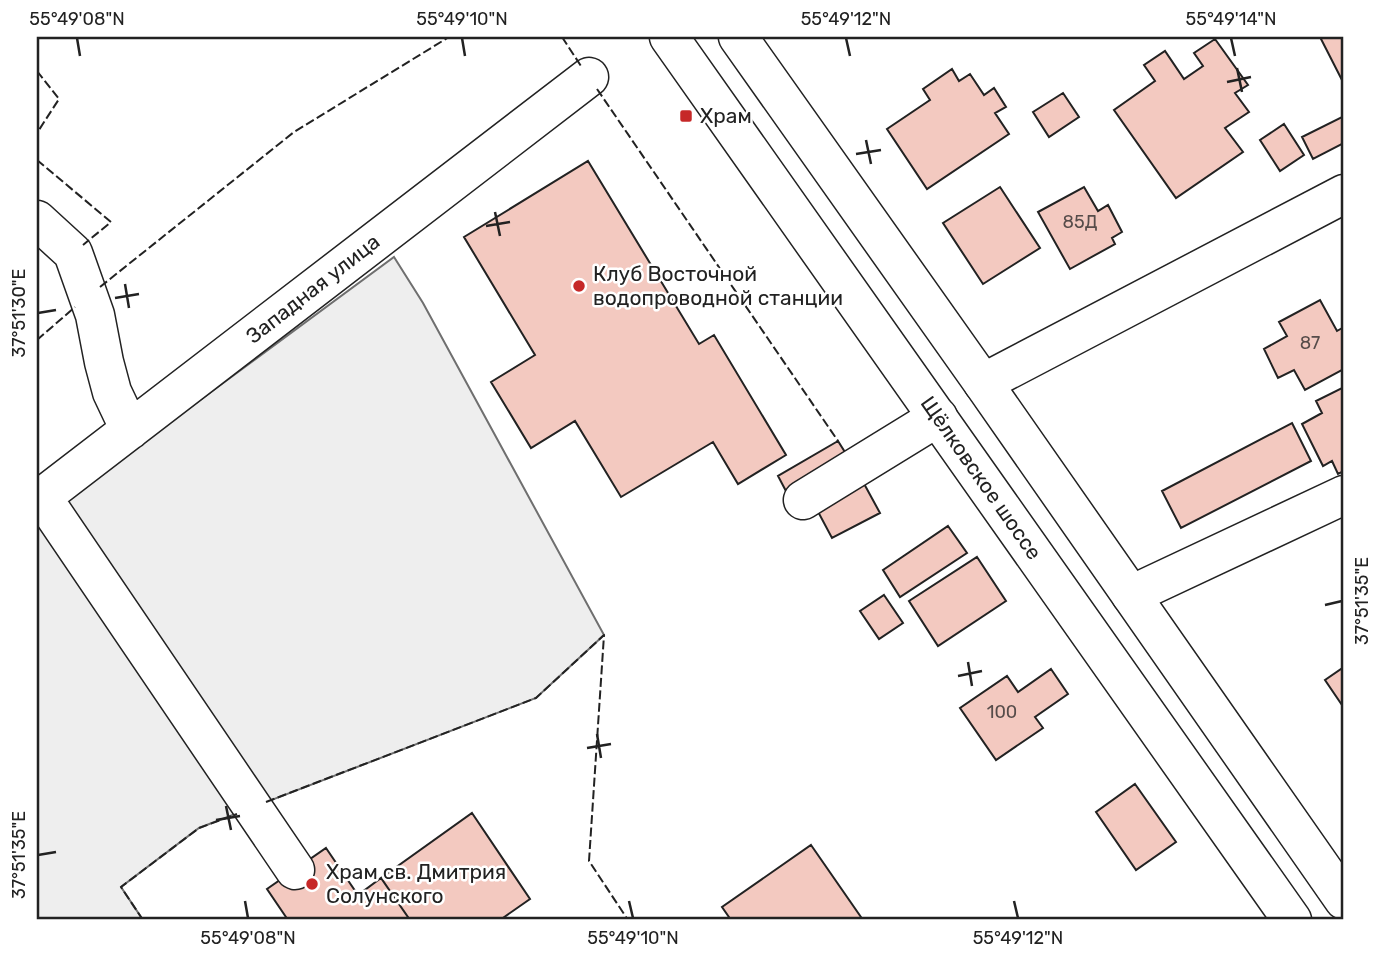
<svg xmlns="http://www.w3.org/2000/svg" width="1381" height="957" viewBox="0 0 1381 957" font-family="Rubik,sans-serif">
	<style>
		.green { fill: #eee; stroke: #6f6f6f; stroke-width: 2 }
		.building { fill: #f3c9c0; stroke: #222; stroke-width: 2 }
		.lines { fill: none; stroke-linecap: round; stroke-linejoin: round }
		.minor-casing { stroke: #222; stroke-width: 41 }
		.major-casing { stroke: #222; stroke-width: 41 }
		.minor { stroke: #fff; stroke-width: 38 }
		.major { stroke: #fff; stroke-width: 38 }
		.fence { stroke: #222; stroke-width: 2; stroke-dasharray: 9 3.5; stroke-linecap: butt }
		.ticks { fill: none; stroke: #222; stroke-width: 2.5 }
		.poi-dot { fill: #c62828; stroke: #fff; stroke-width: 2.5 }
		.labels { text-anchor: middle; stroke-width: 5; stroke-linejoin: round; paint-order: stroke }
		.number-label { font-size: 18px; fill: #564c4a }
		.poi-label { font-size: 21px; fill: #222; stroke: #fff; text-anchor: start }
		.street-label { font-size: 21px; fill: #222; stroke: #fff }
		.neatline { fill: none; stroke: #222; stroke-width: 2.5 }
		.ticks-label { font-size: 18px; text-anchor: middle; fill: #222 }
	</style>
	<rect width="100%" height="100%" fill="#fff"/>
	<path class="green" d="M394 257 423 303 604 635 536 698 199 828 121 887 143 920H37V520Z"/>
	<path class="building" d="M1320 37H1344V84Z
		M1215 39 1248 85 1235 93 1249 112 1225 128 1243 152 1176 198 1114 110 1155 81 1144 65 1165 51 1184 79 1203 66 1194 53Z
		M952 69 959 81 970 74 984 95 994 88 1006 107 995 113 1009 134 927 189 887 129 930 100 923 89Z
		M1063 93 1079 117 1049 137 1033 112Z
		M1344 116V143L1313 159 1302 137Z
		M1284 124 1304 155 1280 171 1260 140Z
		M588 161 699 344 714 335 786 455 738 484 713 442 621 497 575 421 531 448 491 382 535 355 464 237Z
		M1000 187 1040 248 983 284 943 223Z
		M1084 187 1098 211 1108 205 1122 232 1112 238 1115 244 1070 269 1038 212Z
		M1320 300 1337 331 1344 327V369L1305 390 1294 370 1278 378 1264 349 1287 336 1279 322Z
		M1344 387V471L1338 474 1332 461 1323 466 1302 424 1322 413 1316 401Z
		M1292 423 1311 461 1181 528 1162 491Z
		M838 441 848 457 787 493 778 476Z
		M862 480 880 513 832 538 815 506Z
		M948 526 967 553 900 597 883 570Z
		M977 557 1006 601 938 646 909 601Z
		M884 595 903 623 879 639 860 611Z
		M1344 667V708L1325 680Z
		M1051 669 1068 694 1035 717 1043 728 996 760 960 708 1007 676 1018 692Z
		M1135 784 1176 842 1136 870 1096 812Z
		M472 813 530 899 500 920H410L381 878Z
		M811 845 863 920H731L722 907Z
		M326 848 358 895 381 878 410 920H288L267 889Z"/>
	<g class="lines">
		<g class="minor-casing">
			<path id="minor" d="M37 220 73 253 95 315 104 362 112 392 130 430
				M983 383 1344 194
				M42 497 295 870
				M803 500 938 417
				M37 501 589 77
				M1131 595 1344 495"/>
		</g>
		<g class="major-casing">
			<path id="major" d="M669 37 1292 920
				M738 37 983 383 1344 900"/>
		</g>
		<use href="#minor" class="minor"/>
		<use href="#major" class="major"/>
		<path class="fence" d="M562 37 581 66
			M37 71 59 99 37 133
			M597 89 838 441
			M37 160 111 222 83 245
			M100 287 294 132 449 37
			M37 340 75 307
			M266 802 536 698 604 635 589 861 628 920
			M143 920 121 887 199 828 237 814"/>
	</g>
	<path class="ticks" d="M77 38 80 56M462 38 465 56M846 38 850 56M1231 38 1235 56M1237 68 1242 92M1227 82 1251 77M866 140 871 164M856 154 881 150M495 212 500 236M486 226 510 222M125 284 129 308M115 298 139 294M38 313 56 310M1325 605 1342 601M968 662 972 686M958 676 982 671M597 734 601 758M587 748 611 744M226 806 231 830M216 820 240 816M38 855 56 852M245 901 248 918M629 901 633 918M1014 901 1018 918"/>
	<g class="poi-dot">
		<rect x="679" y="109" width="14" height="14" rx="3.5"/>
		<circle cx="579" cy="286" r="7"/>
		<circle cx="312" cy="884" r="7"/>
	</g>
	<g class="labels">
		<g class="number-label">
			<text x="1080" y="228">85Д</text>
			<text x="1310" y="349">87</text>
			<text x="1002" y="718">100</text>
		</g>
		<g class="poi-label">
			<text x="700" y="123">Храм</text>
			<text x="593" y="281">Клуб Восточной<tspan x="593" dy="24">водопроводной станции</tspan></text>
			<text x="326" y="879">Храм св. Дмитрия<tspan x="326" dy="24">Солунского</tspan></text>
		</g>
		<g class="street-label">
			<text transform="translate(313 289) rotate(-38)" y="7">Западная улица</text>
			<text transform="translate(981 478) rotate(55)" y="7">Щёлковское шоссе</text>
		</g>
	</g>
	<rect width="1381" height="957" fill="none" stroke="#ffffff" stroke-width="77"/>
	<rect x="38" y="38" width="1304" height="880" class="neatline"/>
	<g class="ticks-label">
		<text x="77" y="25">55°49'08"N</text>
		<text x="462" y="25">55°49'10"N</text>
		<text x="846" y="25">55°49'12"N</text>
		<text x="1231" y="25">55°49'14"N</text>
		<text transform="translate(19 313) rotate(-90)" y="6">37°51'30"E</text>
		<text transform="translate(1362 601) rotate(-90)" y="6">37°51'35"E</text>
		<text transform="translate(19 855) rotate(-90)" y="6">37°51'35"E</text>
		<text x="248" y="944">55°49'08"N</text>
		<text x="633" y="944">55°49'10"N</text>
		<text x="1018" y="944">55°49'12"N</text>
	</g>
</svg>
